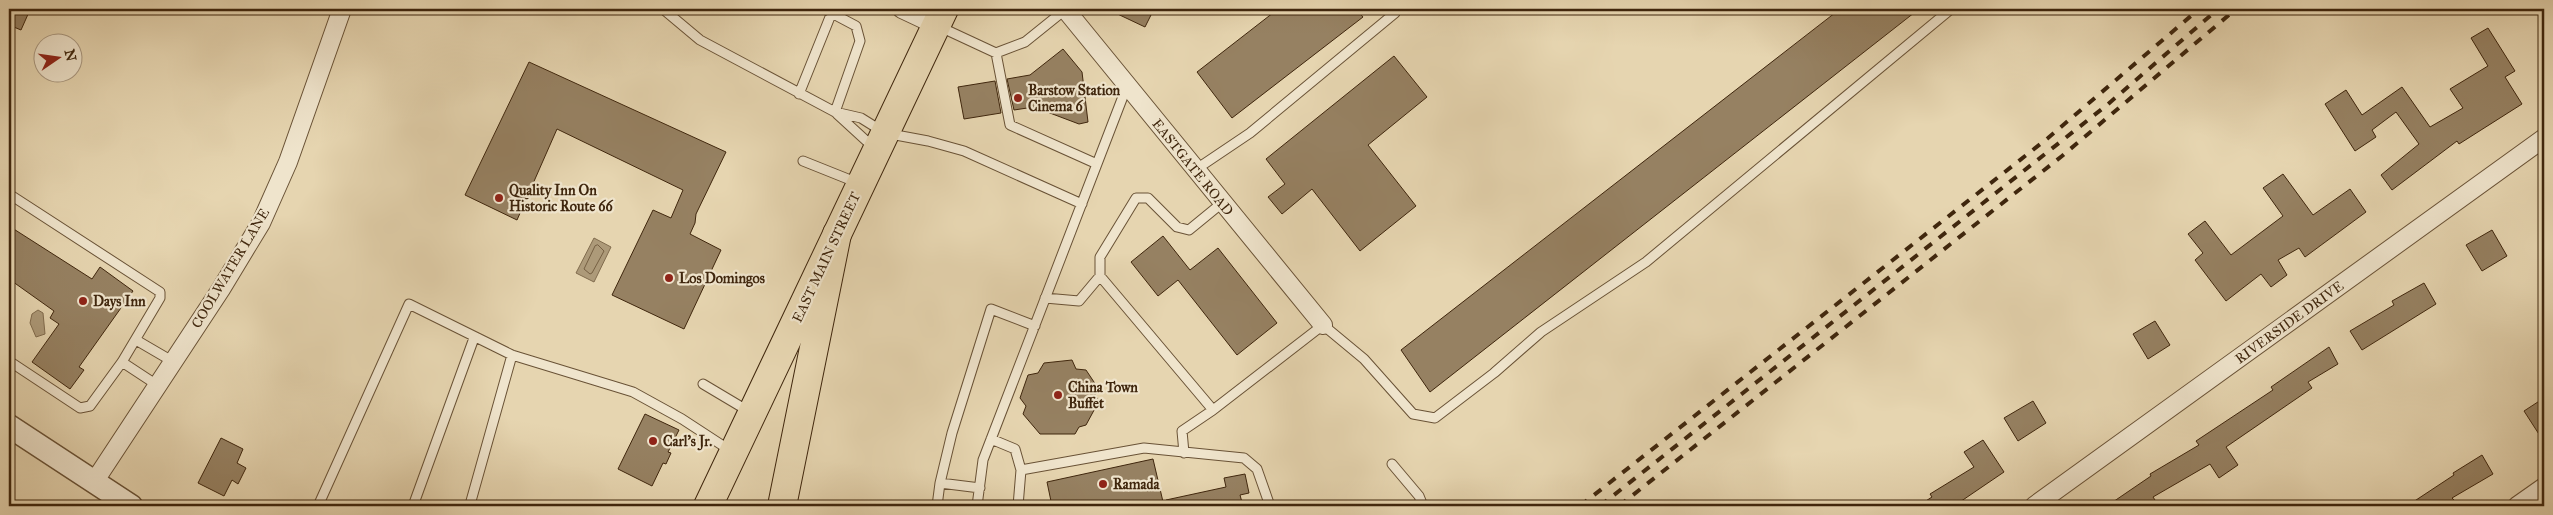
<svg xmlns="http://www.w3.org/2000/svg" width="2553" height="515" viewBox="0 0 2553 515" font-family="'IM FELL Great Primer',serif">
	<style>
		.water { fill: #ad9a79; stroke: #816c4e }
		.lines { fill: none; stroke-linecap: round; stroke-linejoin: round }
		.shore { stroke: #766043; stroke-width: 1 }
		.building { fill: #968162; stroke: #3f260d }
		.service-casing { stroke: #695236; stroke-width: 11 }
		.minor-casing { stroke: #695236; stroke-width: 20 }
		.tertiary-casing { stroke: #695236; stroke-width: 25 }
		.primary-casing { stroke: #3f260d; stroke-width: 30 }
		.motorway-casing { stroke: #3f260d; stroke-width: 30 }
		.service { stroke: #efe4cc; stroke-width: 9 }
		.minor { stroke: #efe4cc; stroke-width: 18 }
		.tertiary { stroke: #efe4cc; stroke-width: 22 }
		.primary { stroke: #e6d5b0; stroke-width: 28 }
		.motorway { stroke: #e6d5b0; stroke-width: 28 }
		.rail { stroke: #3f260d; stroke-width: 4; stroke-dasharray: 9 9; stroke-linecap: butt }
		.poi-dot { fill: #8f2418; stroke: #efe4cc; stroke-width: 2 }
		.labels { text-anchor: middle; stroke-width: 4.5; stroke-linejoin: round; paint-order: stroke }
		.poi-label { font-size: 14px; font-weight: bold; fill: #3f260d; stroke: #efe4cc; text-anchor: start }
		.street-label { font-size: 14px; fill: #3f260d; stroke: #efe4cc }
	</style>
	<rect width="100%" height="100%" fill="#e6d5b0"/>
	<filter id="stains"><feTurbulence type="fractalNoise" baseFrequency=".004" numOctaves="4"/><feColorMatrix values="0 0 0 0 .2 0 0 0 0 .09 0 0 0 0 .02 0 0 0 .5 -.17"/></filter>
	<radialGradient id="worn" r=".72"><stop offset=".6" stop-color="#630" stop-opacity="0"/><stop offset="1" stop-color="#630" stop-opacity=".3"/></radialGradient>
	<path class="water" d="M594 238 611 247 594 282 576 273Z
		M38 310 43 313 45 334 36 337 30 323 32 314Z"/>
	<g class="lines">
		<path class="shore" d="M598 245 604 251 592 273 590 274 584 269 595 246Z"/>
	</g>
	<path class="building" d="M9 9H21L29 12 21 30 9 25Z
		M1107 9H1154L1145 27Z
		M1278 9H1356L1363 17 1232 118 1197 72Z
		M1840 9H1919L1430 392 1401 350Z
		M2488 28 2515 71 2505 77 2522 104 2459 144 2457 141 2392 190 2381 175 2419 144 2396 112 2372 130 2376 137 2355 151 2325 104 2346 90 2362 115 2402 87 2430 127 2463 108 2450 89 2488 66 2471 38Z
		M1063 49 1082 72 1088 122 1079 124 1034 107 1014 110 1007 79 1030 75Z
		M1394 56 1427 97 1368 145 1416 206 1360 251 1312 189 1282 214 1268 197 1285 184 1266 159Z
		M529 62 726 152 696 214 695 223 690 234 721 250 684 329 612 295 653 210 671 218 683 190 557 129 517 220 465 195Z
		M995 81 1001 113 964 119 958 87Z
		M2283 174 2313 215 2350 189 2366 212 2305 257 2299 248 2278 260 2287 275 2271 287 2261 274 2226 301 2195 260 2203 253 2188 234 2205 221 2231 255 2283 216 2263 188Z
		M9 226 92 279 100 267 133 291 79 367 84 370 70 389 32 362 59 324 50 318 54 311 9 279Z
		M2492 230 2507 256 2482 271 2466 245Z
		M1163 236 1190 270 1218 248 1277 323 1237 355 1178 280 1158 296 1131 262Z
		M2424 283 2436 304 2362 350 2350 331 2394 305 2392 301Z
		M2155 321 2170 345 2148 359 2133 334Z
		M2329 347 2338 364 2308 382 2312 388 2226 447 2238 465 2219 478 2210 464 2153 497 2159 506H2107L2151 476 2150 474 2199 445 2196 441 2273 390 2271 387Z
		M1072 360 1076 369 1086 370 1096 385 1094 393 1099 401 1086 425 1079 427 1075 434H1040L1023 414 1026 406 1020 398 1028 375 1038 373 1044 363Z
		M2544 398V442L2524 411Z
		M2033 401 2046 423 2018 441 2004 418Z
		M645 414 679 430 668 452 671 453 666 464 663 463 652 486 618 469Z
		M221 438 243 449 237 463 246 468 238 484 232 480 224 496 198 483Z
		M1983 440 2004 472 1954 506H1918L1932 497 1930 494 1974 467 1964 452Z
		M2482 455 2493 474 2452 498 2454 500 2445 506H2407L2454 475 2453 473Z
		M1153 459 1164 506H1052L1047 482Z
		M1245 474 1249 493 1240 495 1243 506H1167L1166 500 1226 487 1224 478Z"/>
	<g class="lines">
		<g class="service-casing">
			<path id="service" d="M663 9 700 40 835 112 861 118 885 133 928 141 964 151 1082 204
				M824 9 856 26 860 41 835 112
				M938 26 996 53 1025 42 1066 9
				M996 53 1010 125 1097 164
				M799 94 832 12
				M837 114 873 147
				M803 161 858 183
				M1195 170 1250 133 1395 13
				M9 194 160 292V298L122 362 90 406 80 408 9 361
				M1045 298 1079 301 1100 276
				M136 340 172 361
				M122 362 157 385
				M703 384 750 412
				M1213 410 1323 325 1364 359 1413 414 1435 418 1494 373 1541 332 1646 262 1951 9
				M991 439 1015 449 1021 470
				M1184 453 1182 431 1213 410 1100 276V257L1136 198H1148L1177 227 1189 230 1222 203
				M1392 464 1419 496 1423 506
				M940 483 952 433 991 309 1035 326
				M318 506 409 304 512 355 633 392 682 419 731 451
				M413 506 474 338
				M472 506 471 501 512 355
				M937 506 940 483 980 488
				M977 506 983 460 1127 86
				M1018 506 1021 470 1144 448 1244 458 1257 469 1270 506"/>
		</g>
		<g class="minor-casing">
			<path id="minor" d="M902 9 936 25
				M1065 9 1323 325
				M94 482 221 289 261 223 288 162 342 9
				M2034 506 2544 138
				M2517 506 2544 487"/>
		</g>
		<g class="tertiary-casing">
			<path id="tertiary" d="M9 426 131 506"/>
		</g>
		<g class="primary-casing">
			<path id="primary" d="M708 506 944 9"/>
		</g>
		<g class="motorway-casing">
			<path id="motorway" d="M782 506 837 234"/>
		</g>
		<use href="#service" class="service"/>
		<use href="#minor" class="minor"/>
		<use href="#tertiary" class="tertiary"/>
		<use href="#primary" class="primary"/>
		<use href="#motorway" class="motorway"/>
		<path class="rail" d="M1580 506 2048 138 2199 9
			M1600 506 2107 105 2218 9
			M1619 506 2062 156 2236 9"/>
	</g>
	<g class="poi-dot">
		<circle cx="1018" cy="98" r="5"/>
		<circle cx="499" cy="198" r="5"/>
		<circle cx="669" cy="278" r="5"/>
		<circle cx="83" cy="301" r="5"/>
		<circle cx="1058" cy="395" r="5"/>
		<circle cx="653" cy="441" r="5"/>
		<circle cx="1103" cy="484" r="5"/>
	</g>
	<g class="labels">
		<g class="poi-label">
			<text x="1028" y="95">Barstow Station<tspan x="1028" dy="16">Cinema 6</tspan></text>
			<text x="509" y="195">Quality Inn On<tspan x="509" dy="16">Historic Route 66</tspan></text>
			<text x="679" y="283">Los Domingos</text>
			<text x="93" y="306">Days Inn</text>
			<text x="1068" y="392">China Town<tspan x="1068" dy="16">Buffet</tspan></text>
			<text x="663" y="446">Carl's Jr.</text>
			<text x="1113" y="489">Ramada</text>
		</g>
		<g class="street-label">
			<text transform="translate(1193 167) rotate(51)" y="5">EASTGATE ROAD</text>
			<text transform="translate(826 257) rotate(-65)" y="5">EAST MAIN STREET</text>
			<text transform="translate(230 268) rotate(-59)" y="5">COOLWATER LANE</text>
			<text transform="translate(2289 322) rotate(-36)" y="5">RIVERSIDE DRIVE</text>
		</g>
	</g>
	<rect width="2553" height="515" fill="none" stroke="#e6d5b0" stroke-width="30"/>
	<rect x="10" y="10" width="2533" height="495" fill="none" stroke="#3f260d" stroke-width="2.5"/>
	<rect x="15" y="15" width="2523" height="485" fill="none" stroke="#3f260d"/>
	<g transform="translate(58 58) rotate(77)"><circle r="24" fill="#efe4cc" stroke="#a99880"/>
	<path d="M0-4L9 19L0 12L-9 19Z" fill="#8f2418"/>
	<text y="-8" font-size="14" font-weight="bold" text-anchor="middle" fill="#3f260d">N</text>
	</g>
	<rect width="100%" height="100%" filter="url(#stains)"/>
	<rect width="100%" height="100%" fill="url(#worn)"/>
</svg>
